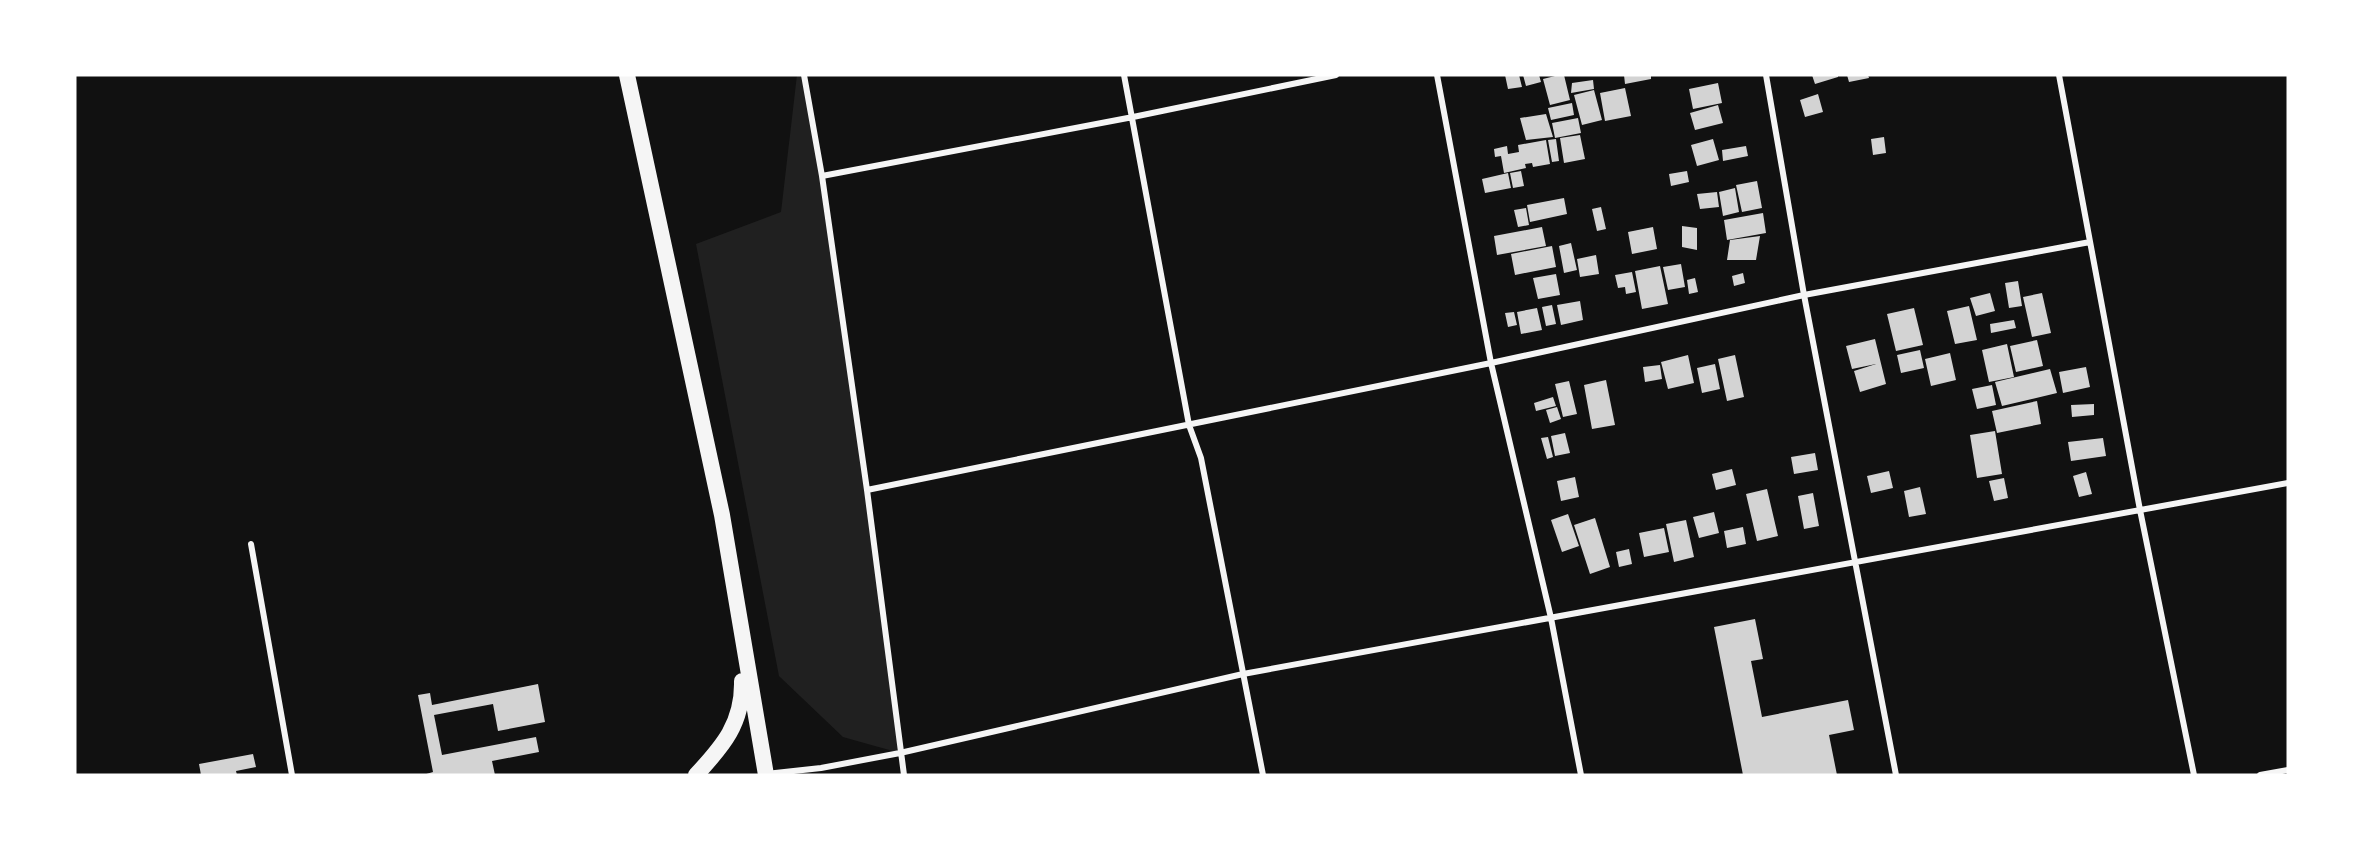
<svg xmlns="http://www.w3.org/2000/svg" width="2363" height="850" viewBox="0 0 2363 850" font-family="Lato,sans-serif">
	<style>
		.green { fill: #202020 }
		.building { fill: #d3d3d3 }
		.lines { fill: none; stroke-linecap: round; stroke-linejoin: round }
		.minor { stroke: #f5f5f5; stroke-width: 6 }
		.trunk { stroke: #f5f5f5; stroke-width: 16 }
	</style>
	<rect width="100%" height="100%" fill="#111"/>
	<path class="green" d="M797 75H804L822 176 900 753 843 737 779 676 696 244 781 212Z"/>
	<path class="building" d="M1505 75H1519L1522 87 1508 89Z
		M1523 75H1539L1541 82 1526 86Z
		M1559 75H1564L1570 100 1550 105 1543 79Z
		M1624 75H1651V79L1625 84Z
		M1812 75H1838V77L1815 84Z
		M1847 75H1868L1869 78 1849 82Z
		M1593 80 1594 89 1571 93 1572 83Z
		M1718 83 1722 103 1693 109 1689 89Z
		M1625 88 1631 116 1605 121 1600 93Z
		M1594 90 1602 120 1582 125 1574 95Z
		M1818 94 1823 112 1805 117 1800 100Z
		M1572 103 1574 115 1551 120 1548 108Z
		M1718 105 1723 123 1695 130 1690 113Z
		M1546 114 1553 137 1526 140 1520 118Z
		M1578 118 1581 133 1555 138 1552 123Z
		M1580 135 1585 159 1564 163 1560 138Z
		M1884 137 1886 153 1873 155 1871 139Z
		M1556 139 1559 161 1552 162 1548 140Z
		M1713 139 1719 160 1697 166 1691 145Z
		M1546 140 1550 164 1533 167 1532 163 1525 164 1526 168 1504 173 1501 156 1495 157 1494 149 1507 146 1508 154 1519 152 1518 145Z
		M1746 146 1748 156 1723 161 1722 150Z
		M1521 171 1524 186 1513 188 1510 173Z
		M1687 171 1689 182 1671 186 1669 174Z
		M1508 173 1511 188 1485 193 1482 179Z
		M1757 181 1762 208 1742 212 1736 185Z
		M1735 188 1739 212 1723 216 1719 192Z
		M1717 192 1719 207 1700 209 1697 194Z
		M1564 198 1567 214 1530 222 1527 205Z
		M1601 207 1606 229 1597 231 1592 209Z
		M1526 208 1529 225 1518 227 1514 210Z
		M1763 213 1766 233 1727 240 1724 220Z
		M1682 226 1697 228V250L1682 247Z
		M1542 227 1546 246 1497 255 1494 236Z
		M1653 227 1657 249 1632 254 1628 232Z
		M1760 236 1756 260H1727L1730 240Z
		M1571 243 1577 270 1564 273 1559 246Z
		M1552 246 1556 267 1515 275 1511 254Z
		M1596 255 1599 274 1580 277 1577 259Z
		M1681 264 1685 287 1668 290 1663 267Z
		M1660 266 1668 304 1642 309 1635 271Z
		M1632 272 1636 292 1626 294 1625 287 1618 288 1615 275Z
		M1743 273 1745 283 1734 286 1732 276Z
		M1556 274 1560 295 1538 299 1533 278Z
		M1695 278 1698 292 1689 294 1687 280Z
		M2018 281 2022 306 2009 308 2005 283Z
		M1990 293 1995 311 1976 316 1970 298Z
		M2042 293 2051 333 2032 337 2023 297Z
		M1580 301 1583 320 1561 325 1557 305Z
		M1552 305 1556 324 1546 326 1542 307Z
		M1969 306 1977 340 1955 344 1947 311Z
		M1537 308 1542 330 1521 334 1517 312Z
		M1914 308 1923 345 1896 351 1887 314Z
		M1514 312 1517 325 1508 327 1505 313Z
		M2014 320 2016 328 1991 333 1990 324Z
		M1875 339 1886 384 1860 392 1854 371 1876 364 1852 369 1846 346Z
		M2037 340 2043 366 2016 372 2010 346Z
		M2007 344 2014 377 1989 382 1982 350Z
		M1920 350 1924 368 1901 373 1897 355Z
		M1950 353 1956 380 1931 386 1925 359Z
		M1688 355 1694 383 1668 389 1661 362Z
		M1735 355 1744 397 1727 401 1718 359Z
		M1715 364 1720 389 1702 393 1697 368Z
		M1660 365 1662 379 1645 382 1643 367Z
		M2086 367 2090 387 2063 393 2059 372Z
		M2050 369 2057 393 2002 406 1995 382Z
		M1606 380 1615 425 1592 429 1584 385Z
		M1569 381 1577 414 1563 417 1555 384Z
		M1992 385 1996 405 1977 409 1972 389Z
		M1553 397 1556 406 1536 411 1534 403Z
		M2037 401 2041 424 1997 433 1992 411Z
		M2094 404V415L2072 417 2071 405Z
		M1557 407 1561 419 1550 423 1546 410Z
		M1995 431 2002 474 1977 478 1970 435Z
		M1565 433 1570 453 1555 456 1551 436Z
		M1548 437 1553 457 1547 459 1541 438Z
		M2103 438 2106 456 2071 461 2068 442Z
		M1815 453 1818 470 1794 474 1791 457Z
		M1732 469 1736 485 1716 490 1712 474Z
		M1889 471 1893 488 1871 493 1867 476Z
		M2086 472 2092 494 2079 497 2073 476Z
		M1575 477 1579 497 1561 501 1557 481Z
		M2004 478 2008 498 1994 501 1989 481Z
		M1920 487 1926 514 1909 517 1904 491Z
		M1767 489 1778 536 1757 541 1746 494Z
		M1813 493 1819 526 1804 529 1798 496Z
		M1714 512 1719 533 1699 538 1693 517Z
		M1568 514 1579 546 1562 552 1551 520Z
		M1595 518 1610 567 1590 574 1574 525Z
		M1686 520 1694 557 1674 562 1666 524Z
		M1743 527 1746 544 1727 548 1724 531Z
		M1664 528 1669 552 1644 557 1639 533Z
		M1629 549 1632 564 1619 567 1616 552Z
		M1755 619 1763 659 1751 661 1762 717 1848 700 1854 730 1829 735 1837 775H1743L1714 627Z
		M538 684 545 722 498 731 493 704 434 715 442 755 536 737 539 752 492 761 495 775H423L433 772 418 695 430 693 432 705Z
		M253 754 256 767 236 771 237 775H201L199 764Z"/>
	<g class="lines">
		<path class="minor" d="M804 75 822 176 867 490 904 775
			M1124 75 1189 425 1201 458 1263 775
			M1437 75 1491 363 1551 618 1581 775
			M1766 75 1804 295 1896 775
			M2059 75 2140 510 2194 775
			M822 176 1133 117 1336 75
			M867 490 1491 363 1804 295 2090 242
			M251 544 292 775
			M766 774 821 768 900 753 1243 674 2288 483
			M2260 775 2288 770"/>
		<path class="trunk" d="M627 75 722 515 766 775
			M696 775C723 746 743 723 742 681"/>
	</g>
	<rect width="2363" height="850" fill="none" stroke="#ffffff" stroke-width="153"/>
</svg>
